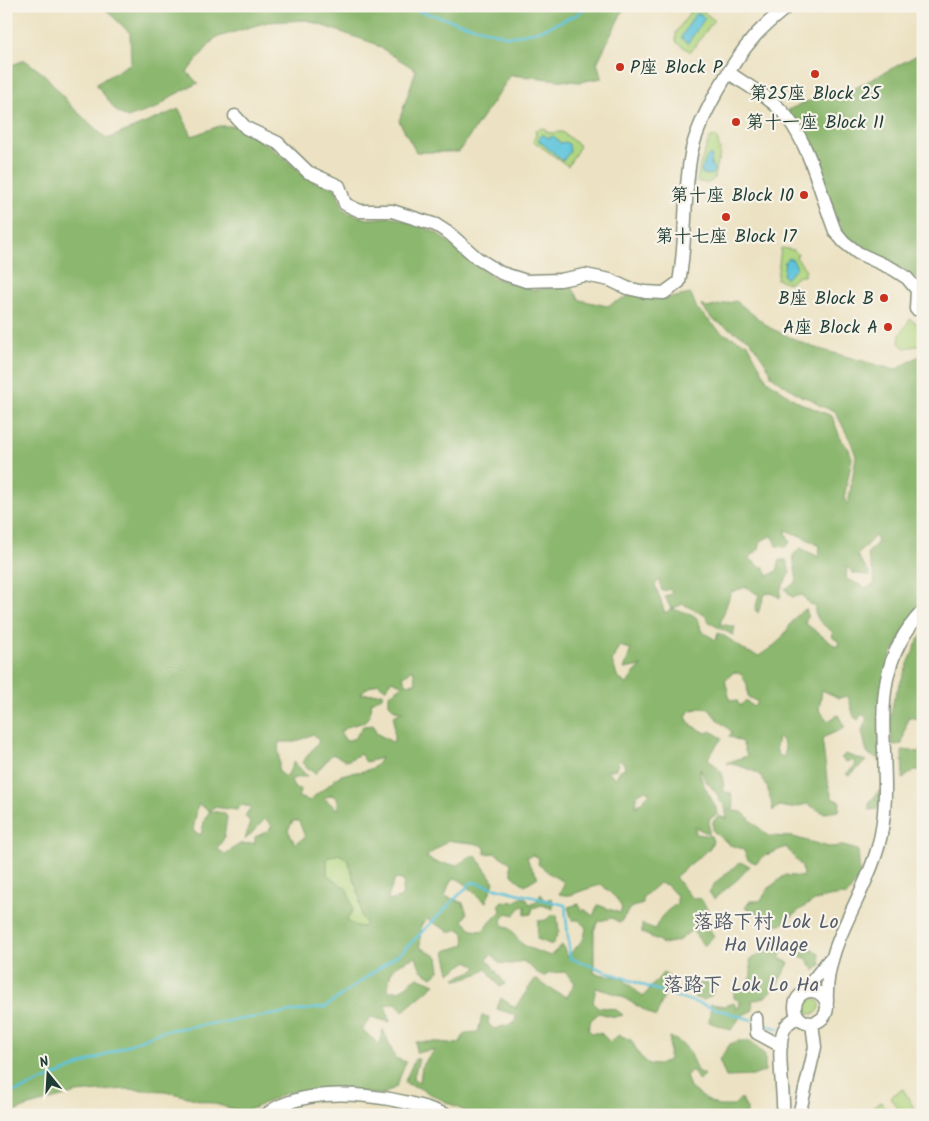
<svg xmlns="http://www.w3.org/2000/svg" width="929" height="1121" viewBox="0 0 929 1121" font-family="Kalam,'LXGW WenKai TC',sans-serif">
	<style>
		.green { fill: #b0d680; stroke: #688a5a }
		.forest { fill: #8cb76e; stroke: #567a51; fill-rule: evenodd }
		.water { fill: #5fc4dc; stroke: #3f8088 }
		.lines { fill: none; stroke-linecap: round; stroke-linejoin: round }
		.stream { stroke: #5fc4dc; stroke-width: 2.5 }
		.minor-casing { stroke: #86907c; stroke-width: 15 }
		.minor { stroke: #fff; stroke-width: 12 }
		.poi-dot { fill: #c8321e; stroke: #f7f3e8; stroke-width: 2 }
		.labels { text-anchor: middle; stroke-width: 4.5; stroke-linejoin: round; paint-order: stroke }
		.poi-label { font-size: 18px; fill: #1f3d34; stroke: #f7f3e8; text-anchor: end }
		.quarter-label { font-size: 20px; fill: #555d6a; stroke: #f7f3e8 }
	</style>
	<rect width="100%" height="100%" fill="#f7f3e8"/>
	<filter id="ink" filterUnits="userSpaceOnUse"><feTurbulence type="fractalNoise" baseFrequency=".02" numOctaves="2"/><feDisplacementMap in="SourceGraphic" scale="10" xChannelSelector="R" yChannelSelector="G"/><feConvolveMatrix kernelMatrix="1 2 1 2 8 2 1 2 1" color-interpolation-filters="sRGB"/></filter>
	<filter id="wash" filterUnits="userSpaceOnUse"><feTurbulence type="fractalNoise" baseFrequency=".0096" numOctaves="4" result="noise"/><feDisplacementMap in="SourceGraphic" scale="20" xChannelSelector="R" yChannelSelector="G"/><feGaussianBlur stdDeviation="1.12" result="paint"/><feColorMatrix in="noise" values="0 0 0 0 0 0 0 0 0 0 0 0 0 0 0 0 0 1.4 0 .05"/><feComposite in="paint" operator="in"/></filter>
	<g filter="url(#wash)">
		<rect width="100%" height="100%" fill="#ece2c3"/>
		<path class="green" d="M694 7 700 9 714 20 691 52 676 42V32Z
			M544 128 548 133 562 132 580 146 568 166 533 141 536 135 535 130Z
			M713 136 717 138 720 150 719 160 717 161 714 179 708 183 697 182 700 164 710 138Z
			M781 248 794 250 798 254 796 257 806 270 804 276H799L789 283 777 279Z
			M910 319 916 323 923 321V345L904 348 899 343 900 335Z
			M339 854 349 861 360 898 361 916 366 923 363 927H357L346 921 327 875V858Z
			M804 1006a8 8 0 1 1 16 0a8 8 0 1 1-16 0Z
			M903 1089 918 1115H902L890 1097Z
			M881 1102 889 1115H872L869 1110Z"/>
		<path class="forest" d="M102 6H625L597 63 602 78 579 82 511 75 459 152H416L399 121 416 70 373 43 306 20 267 22 215 38 187 72 198 83 172 96 157 108 127 118 116 111 96 84 131 63 130 33Z
			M923 52V281L846 238 788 110 803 103 823 97 842 95Z
			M25 60 45 75 72 107 107 139 179 109 192 136 219 126H235L263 141 307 177 336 189 344 211 368 219 393 217 415 224 437 233 459 252 494 278 534 290 571 286 580 300 607 306 633 294 665 299 691 294 697 309 722 333 748 344 767 380 798 402 832 416 841 440 849 449 852 458 844 498 848 505 856 456 851 442 835 411 820 406 813 400 801 396 771 376 770 370 750 340 712 319 701 305 707 308 736 301 770 328 812 347 895 370 923 354V609L891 654 880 755 877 759 867 753 862 731 867 718 862 714 858 720 854 717 848 696 839 698 822 690 819 710 828 721 838 715 845 728 822 738 827 779 832 798 840 802 839 811 824 813 807 804 791 808 779 806 773 811C771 800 768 785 761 776 755 770 735 764 726 763L747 756 742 742 729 736 732 732 716 718 709 709 700 708 689 711 686 717 690 724 706 733 711 731 722 738 708 758 722 773 724 792 731 793 734 807 728 810 742 812 768 836 793 837 829 847 843 846 858 850 860 877 847 895C813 897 807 904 781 925L773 924 745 908 750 901H760L769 888 785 875 803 877 802 867 786 847 764 856 756 863 748 860 743 849 730 845 713 831V821L719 816 727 819 725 806 719 800 718 795 705 780 700 768C699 784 714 799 718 814L709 819V834L695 827 696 834 711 836 713 841 710 848 675 877 691 897 701 899 708 910 703 919 714 936 704 946 692 930 678 941 662 944 658 940 642 933V924L655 929C660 916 666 911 677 904V896L667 885 659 883 643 897V904L630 908 620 923 612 918 599 921 594 930V973L622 978 643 997 663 973 671 978 656 1017 619 995 596 988 593 1002 598 1007 615 1009 623 1015 615 1017 599 1013 591 1020 588 1029 592 1033H601L610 1042 619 1035 631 1040 640 1056 650 1065 664 1063 669 1059 670 1037C690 1046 689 1052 697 1071L705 1075 699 1081 692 1070 686 1076 690 1088 707 1100 718 1106H733L741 1098 747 1109V1115H472L417 1087 404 1083 415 1059H419L413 1079 420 1082 422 1065 435 1050 416 1052V1042H439L459 1044 465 1033 478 1032 482 1016 489 1017 488 1023 494 1029 515 1023 516 1015 497 1009 501 998 515 1008 535 979 554 991 567 997 575 983 565 972 550 973 543 977 523 961 512 964 499 963 492 954 487 959 505 984 500 987 486 968 478 974 458 980 455 978 475 970 477 967 468 961 450 973 445 951 465 945 464 933 459 929 450 932 427 919 421 925 420 947 438 957 440 970 432 977 421 970 416 957C393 966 390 967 388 991H399L418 977 435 984 403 1011 396 1003 385 1005 390 1022 371 1017 362 1030 380 1045 383 1029 395 1058 406 1062 396 1087 384 1094 288 1092 245 1112 165 1091 125 1089 76 1093 29 1106 6 1115V67ZM785 530 803 537 820 546 819 557 800 548 793 555 797 582 785 589 792 597 803 595 809 604 815 605C813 618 823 625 833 632L832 637 838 641 839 646 834 645 805 623 808 615 806 609C794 615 791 625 783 636 777 645 767 650 759 656 742 652 733 639 718 633L716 640 701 631C699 611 688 614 672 609L683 604 706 616 710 623 733 635 735 627 720 624 731 592 746 587 759 595 755 610 758 613 765 594 772 593 780 598 781 589 790 572 786 560H780L777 571 768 576 764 567H760L749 558 759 549 761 541 772 535 776 546 785 547 790 543ZM876 535 877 543 867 554 874 574 875 584 867 588 846 579 847 566 853 573 871 576 857 555ZM659 580 662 591 670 589 672 594 665 596 671 609 665 613 655 585ZM619 646 631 649 624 669 642 666 635 672 627 684 618 678 612 661ZM413 669 416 683 406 684 403 677ZM734 672 741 674 747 684 748 697 758 702 753 707 746 700 740 706 737 701 730 700 725 680ZM392 680 403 685 389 695V704L395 710 403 711 394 716V743L376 733 374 725 363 726 355 738 346 741 340 732 350 726 365 722C369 716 373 709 371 702L382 697 383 693 361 694 365 689 378 683 385 689ZM313 734 319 741 302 763 315 774 332 754 347 761 360 754 366 762 381 758C373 777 351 768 336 778 336 778 332 783 331 783 324 790 316 793 310 801L298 797 301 789 294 788 291 779 307 776 294 762 287 776H283L278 770C281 760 277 752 279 742H295ZM778 737C785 742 786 749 784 757L778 755 776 747ZM619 760 623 762 625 768 620 770 616 778 607 771 616 769ZM645 790 650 793 636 807 637 795ZM332 795 338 799V810L324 798ZM198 804 210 811 205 818 201 835 193 831ZM241 805 251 807 245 816 250 822 245 840 265 819 272 826 268 831 255 837V843L240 844 225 854 217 849 224 838 227 817 224 813 210 811 213 807 237 810ZM293 821H299L305 837 295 844 288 830ZM448 840C460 843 474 841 485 847V854L495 853 511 863C509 875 516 879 525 885L538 877 530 866 527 857 533 855 539 858 538 864 553 876 563 881 564 885 559 894C572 897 572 894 584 890 590 888 595 887 601 884L616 898 622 908 620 913 598 905 593 916 584 909 581 911 579 904 568 907 572 920H579L586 928 584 938 568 957 562 945 550 956C541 952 527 949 520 942 513 933 514 930 503 925L502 920 507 913 514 915 521 907 525 906V915L531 914 533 908 542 905 553 909 552 898 545 900 541 894 536 902 530 905 526 898 521 897 515 902 502 901 499 904 501 911 482 931 473 930 463 921 467 913 463 903 445 896 450 882 455 878C469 883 473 895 486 902L494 882 476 856H471L457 865 437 863 426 857ZM339 854 348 860 360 898 361 916 366 923 363 927H357L347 921 353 909 347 889 327 875V858ZM395 878 404 881 402 897 389 901 388 898Z
			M923 634V720L908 717 902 744 893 745 889 725 894 698 918 640Z
			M923 743V770H914L903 779 902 750 920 752Z
			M845 754 866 761 849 776 846 774 856 765 852 760 846 762 841 758Z
			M880 790V801L877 809 869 810V803Z
			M740 862 750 866 738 879 714 899 709 892 716 882Z
			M551 915H557L559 931 552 945 537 939 538 921 546 920Z
			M783 942 787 944 783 947 785 949 779 958 789 963C780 978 772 1001 752 1000L753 1010 741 1016 731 1030 709 1022 711 1004 725 1006 734 1003 736 1008H739L740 1001 734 998V991C751 984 753 978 750 960Z
			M805 945 819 954 821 965 815 971 806 958 800 957Z
			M708 983 714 989 711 996 704 1000 695 998 690 989 696 984Z
			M738 1041H750L765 1055V1071L753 1076 726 1077 719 1060 730 1044Z"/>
		<path class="water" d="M695 14H700L705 18 688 43 682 39V36Z
			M543 134 548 138 554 136 560 143 565 142 569 144 570 151 563 161 538 140Z
			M709 155 712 157 711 163 714 170 712 175 703 174 701 171 707 157Z
			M788 258 793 260 797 267 786 279 783 275 785 261Z"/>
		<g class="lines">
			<path class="stream" d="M402 6 509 37 541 30 578 14 587 6
				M759 1023 780 1029
				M6 1092 18 1091 162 1031 325 1007 403 951 472 882 565 905 570 958 662 992 752 1020"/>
		</g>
	</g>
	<g filter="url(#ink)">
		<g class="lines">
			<g class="minor-casing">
				<path id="minor" d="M729 73C748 86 773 99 787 117 812 150 820 193 835 231L844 242 858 253 893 269 907 278 917 290 916 309
					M235 116 246 128 278 143 308 172 339 186 345 204 360 211H392L436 225 450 234 477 258 501 273 526 281 560 280 585 275 610 280 627 288 645 292 664 293 679 282C687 240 683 197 691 154 697 121 732 62 754 37 764 25 776 16 788 6
					M795 1007a16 16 0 1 1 32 0a16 16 0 1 1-32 0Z
					M803 993 829 960
					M827 1001C824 945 864 899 878 847 901 765 854 682 923 611
					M756 1018 757 1033 781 1046
					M266 1115C271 1111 276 1107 282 1105 329 1085 401 1097 447 1115
					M783 1115C785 1093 774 1043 786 1026 789 1022 794 1019 798 1016
					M799 1115 815 1047 812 1023"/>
			</g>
			<use href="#minor" class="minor"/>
		</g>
	</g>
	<g class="poi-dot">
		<circle cx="620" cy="67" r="5"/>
		<circle cx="815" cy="74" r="5"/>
		<circle cx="736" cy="122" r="5"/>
		<circle cx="804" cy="195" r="5"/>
		<circle cx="726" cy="217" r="5"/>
		<circle cx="884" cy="298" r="5"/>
		<circle cx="888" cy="327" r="5"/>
	</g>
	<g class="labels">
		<g class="poi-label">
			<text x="630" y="73" text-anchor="start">P座 Block P</text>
			<text x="815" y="99" text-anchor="middle">第25座 Block 25</text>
			<text x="746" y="128" text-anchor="start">第十一座 Block 11</text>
			<text x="794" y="201">第十座 Block 10</text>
			<text x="726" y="242" text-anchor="middle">第十七座 Block 17</text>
			<text x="874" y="304">B座 Block B</text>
			<text x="878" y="333">A座 Block A</text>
		</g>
		<g class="quarter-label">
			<text x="766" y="928">落路下村 Lok Lo<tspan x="766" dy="23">Ha Village</tspan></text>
			<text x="741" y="991">落路下 Lok Lo Ha</text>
		</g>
	</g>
	<rect width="929" height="1121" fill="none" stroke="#f7f3e8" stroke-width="25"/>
	<g transform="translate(48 1074) rotate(342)" stroke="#f7f3e8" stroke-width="4" paint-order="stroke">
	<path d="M0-4L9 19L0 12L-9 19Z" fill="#1f3d34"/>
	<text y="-8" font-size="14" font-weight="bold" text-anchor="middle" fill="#1f3d34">N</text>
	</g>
</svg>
